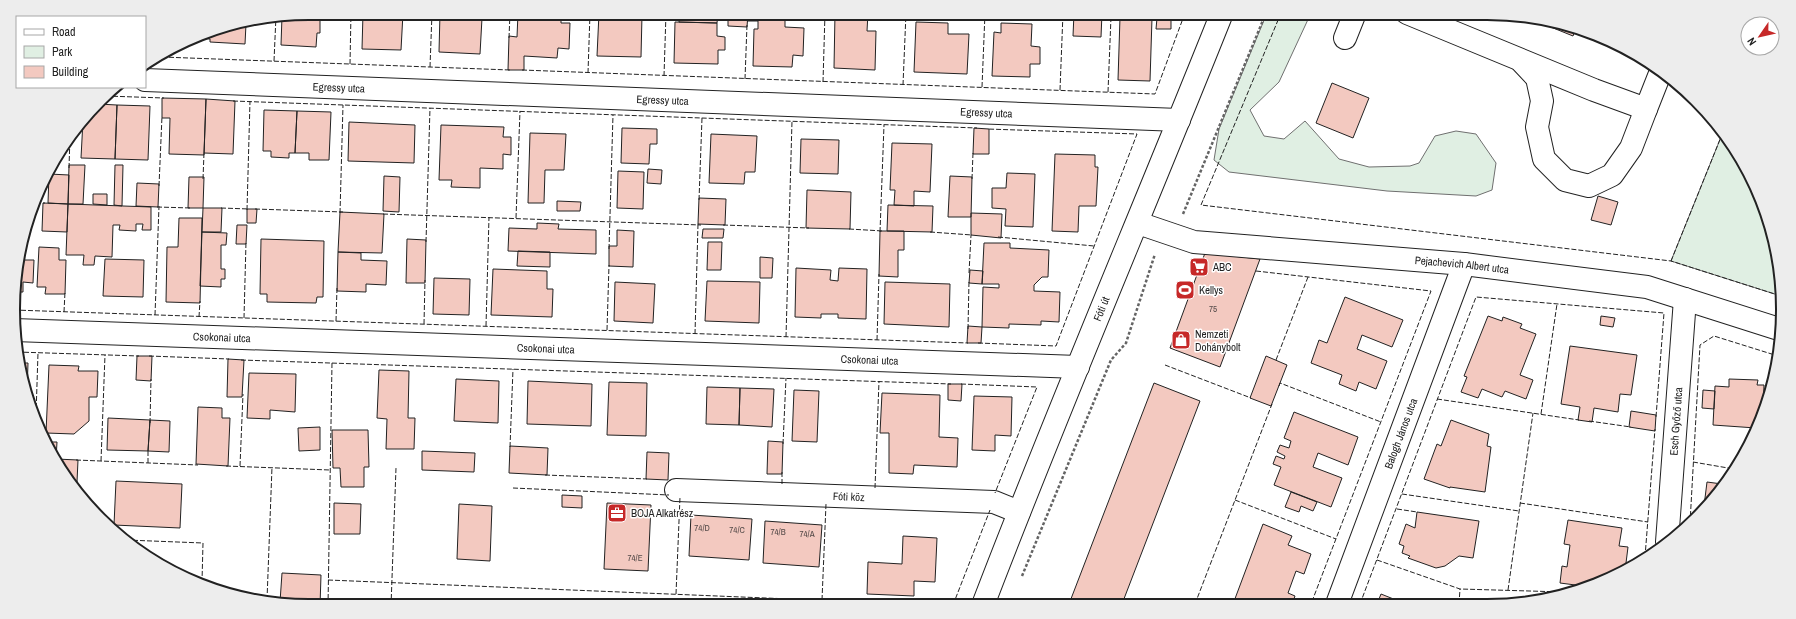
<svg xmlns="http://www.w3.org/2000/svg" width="1796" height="619" viewBox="0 0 1796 619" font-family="'Archivo Narrow',sans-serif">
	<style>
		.green { fill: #e0efe3; stroke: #6f6f6f }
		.building { fill: #f3c9c0; stroke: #222 }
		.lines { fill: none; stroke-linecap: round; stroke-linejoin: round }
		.minor-casing { stroke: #222; stroke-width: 24 }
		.major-casing { stroke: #222; stroke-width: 24 }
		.path { stroke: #646464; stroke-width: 2.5; stroke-dasharray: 3 2; stroke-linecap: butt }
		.minor { stroke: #fff; stroke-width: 22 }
		.major { stroke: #fff; stroke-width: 22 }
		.fence { stroke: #222; stroke-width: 1; stroke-dasharray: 5 2; stroke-linecap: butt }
		.labels { text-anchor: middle; stroke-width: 3; stroke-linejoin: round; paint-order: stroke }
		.number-label { font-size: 9px; fill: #564c4a }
		.street-label { font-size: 11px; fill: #222; stroke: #fff }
		.poi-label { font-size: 11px; fill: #222; stroke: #fff; text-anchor: start }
		.rim { fill: none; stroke: #222; stroke-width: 2 }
	</style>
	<rect width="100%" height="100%" fill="#fff"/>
	<path class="green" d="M1267 13H1311L1279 82 1250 110 1264 136 1284 139 1305 121 1339 159 1369 167 1410 166 1419 163 1435 136 1456 131 1476 134 1496 163 1492 190 1476 196 1387 191 1229 172 1214 160 1219 129Z
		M1723 132C1730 142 1738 152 1744 162 1765 204 1780 249 1781 296L1671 261Z"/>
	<path class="building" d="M310 13H320V33H317L316 47 281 45 282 16Z
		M363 13H403L401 50 362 49Z
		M440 13H474V18H482L480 54 439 52Z
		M518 13H561V23H570L569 49 558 48 557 58 524 56V70H508L509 36 517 37Z
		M599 13 642 15 641 57 597 56Z
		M679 13H718L717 23 679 22Z
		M728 13H748L747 27 728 26Z
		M748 13H762V17L758 16V21H747Z
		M835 13H868L867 31H876L875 70 834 68Z
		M1074 13H1102L1101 37 1073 36Z
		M758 16 775 17V20H785V27L804 28 803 56 793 55 792 67 753 66 754 29H758Z
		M1120 17 1152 18 1150 81 1118 80Z
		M262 18V24H246L245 44 210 42V39L200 38V34L252 19Z
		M1157 18H1171V29H1156Z
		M1531 19 1563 23 1576 28 1573 36Z
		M675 22 717 23V36L725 37V50H718V64L674 63Z
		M916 22 948 23V34H969L967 74 914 72Z
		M1001 23 1032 24 1031 46 1040 47V64H1030V77L992 76 994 32 1001 33Z
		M1332 83 1369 98 1353 138 1316 123Z
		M162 98 206 99 204 155 169 154 170 118H162Z
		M206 99 235 101 233 154 204 153Z
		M98 104 117 105 115 159 81 158 83 120Z
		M117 105 150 106 148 160 115 159Z
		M264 110 297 111 295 153H289V158L271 157V151H263Z
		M297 111 331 112 329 160H309V153H295Z
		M349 122 415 125 414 163 348 161Z
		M441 125 504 127 503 137H511V155L503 154V169L480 168V188L451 187 452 180H439Z
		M622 128 657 129V144H650L649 164 621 163Z
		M974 128 989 129V154H973Z
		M530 133 566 134 564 170H545L544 203H528Z
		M711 134 757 136 755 172H745L744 184 709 183Z
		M801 139 839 140 838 174 800 173Z
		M892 143 932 144 930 192 914 191V206L894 205 895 190H890Z
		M1055 154 1095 155V167H1098L1096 206H1079L1078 232 1052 231Z
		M69 165H85L83 204H68Z
		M115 165H123L122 206 114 205Z
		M648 169 662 170 661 184 647 183Z
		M618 171 644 172 643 209 617 208Z
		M1007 173 1035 174 1033 227 1005 226 1006 209 992 208V188H1006Z
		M49 174 69 175 68 204 48 203Z
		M384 176 400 177 399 212 383 211Z
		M950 176 972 177 971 217H948Z
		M189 177H204L203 208H188Z
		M137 183 159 184 158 207 136 206Z
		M807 190 851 192 850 229 806 228Z
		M93 194H107V205L93 204Z
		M1598 196 1618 202 1611 225 1591 220Z
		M699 198 726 199 725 225 698 224Z
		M557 201 581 202 580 211H557Z
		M43 203 68 204 67 232 42 231Z
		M68 204 151 207V230H142L143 224H136V231L119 230 120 225H113L112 257 95 256 94 265H83L84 255H66Z
		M888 205 933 206 932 232 887 231Z
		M203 208H222L221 232H202Z
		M247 209H257L256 223H247Z
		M340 212 384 214 382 253 338 252Z
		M971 213 1002 214 1001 238 971 235Z
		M179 218H202L200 303 166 302 167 247H178Z
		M537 223 559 224 558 229 596 230V254L508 251 509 228 537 229Z
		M237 225H247L246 244H236Z
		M703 229H724L723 238H702Z
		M617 230 634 231 633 267 609 266V246H617Z
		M880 231H904V250H898V277L879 276Z
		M202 232 227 233 226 245H221V269H225V279H221V287L200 286Z
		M261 239 324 241 323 297H317L316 303 267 302V294H260Z
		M407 239 426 240 425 283H406Z
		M708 242H722L721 270H707Z
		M984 243H1010V248L1049 250 1048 277H1042L1034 285V291L1060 292 1059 322 1041 321V325L1009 324V328L982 327 983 287 999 288V284H982Z
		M39 247 59 248V260H66L65 294H45L46 287H37Z
		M22 250H25L24 260H34L33 283 23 282V292H15L16 271Z
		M518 251 550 252V267L517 266Z
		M338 252 361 253V260L387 261 386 285 366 284V292L337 291Z
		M1205 253 1260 259 1220 367 1170 348Z
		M760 257 773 258 772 278H760Z
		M105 259 144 260 143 297 103 296Z
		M796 268 831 270 830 280 838 281 839 268 867 269 866 319 838 318V314H821V318L795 317Z
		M493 269 547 271V289H553L552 317 491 315Z
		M970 270 983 271 982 284 969 283Z
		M434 278 470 279 469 315 433 314Z
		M707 281 760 282 759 323 705 321Z
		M615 282 655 284 653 323 614 321Z
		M885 282 950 284 949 327 884 324Z
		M1345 297 1403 320 1392 347 1362 335 1357 349 1387 361 1376 389 1359 382 1356 391 1339 384 1342 375 1311 363 1319 340 1327 343Z
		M1488 316 1502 321 1503 317 1522 324 1520 328 1536 334 1520 375 1533 380 1526 399 1505 391 1502 397 1482 389 1478 398 1461 392 1467 377 1464 376Z
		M1601 316 1615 318 1613 327 1600 325Z
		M968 326 982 327 981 343H967Z
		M1570 346 1637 355 1631 395 1620 394 1618 412 1594 408 1592 422 1578 420 1580 407 1561 404Z
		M137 356H152L151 381 136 380Z
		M1266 356 1287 365 1271 406 1250 398Z
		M228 359 244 360 242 397H227Z
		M19 363H28L27 394 23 386Z
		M49 365 79 366 78 371H98L97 397H89V421L74 434 46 433Z
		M379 370 409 371 408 418H415L414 449H386L387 419 377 418Z
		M249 373 296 374 295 412 270 410V419L247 418Z
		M456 379 499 381 498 423 454 421Z
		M1729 379 1758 380 1757 385H1764L1763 411 1756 428 1713 425 1715 386 1729 387Z
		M528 381 592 384 591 426 527 424Z
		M609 382 647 383 646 436 607 435Z
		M1154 383 1200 401 1122 604H1069Z
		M948 384H962L961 401 948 400Z
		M707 387 740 388 739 425 706 424Z
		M740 388 774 389 772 427 739 425Z
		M794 390 819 391 817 442 792 441Z
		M1703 390 1715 391 1714 409 1702 408Z
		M882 393 940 395 939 437 958 438 957 467 914 465 913 474 889 473V433H880Z
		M1764 394 1769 395 1763 411Z
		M974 396 1012 397 1011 436 995 435V451L972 450Z
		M198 407 222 408V418H230L228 466 196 464Z
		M1631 411 1656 415 1655 431 1629 427Z
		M1294 412 1358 437 1348 465 1318 453 1313 467 1342 478 1331 507 1274 485 1281 467 1273 464 1276 456 1284 459 1285 456 1277 452 1280 445 1289 448 1291 441 1284 438Z
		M108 418 150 420 148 451 107 450Z
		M150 420 170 421 169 452 148 451Z
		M1451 420 1489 434 1487 446 1491 447 1485 492 1450 487V488L1424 479 1437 444 1441 446Z
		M320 427V450L299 451 298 428Z
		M332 430H368L369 467H364V487H341L340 468H333Z
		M768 441 783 442 782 474H767Z
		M48 442H57L56 459Z
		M510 446 548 448 547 475 509 473Z
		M422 451 475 453 474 472 422 470Z
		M647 452 669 453 668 480 646 479Z
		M56 459 78 460 77 482H69L63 474Z
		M116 481 182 484 180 528 114 525Z
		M1707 482 1722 484 1704 506Z
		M1291 492 1317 502 1313 511 1301 506 1299 512 1285 507Z
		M562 495 582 496V508L562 507Z
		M334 503 361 504 360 534H334Z
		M607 503 651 505 648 571 604 569Z
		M459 504 492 506 490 561 457 559Z
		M1417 512 1479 521 1473 558 1459 556 1445 566 1436 568 1408 558 1410 556 1402 553 1404 546 1399 544 1406 524 1415 528Z
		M691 515 752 519 749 560 689 556Z
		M1568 520 1622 528 1619 546 1628 547 1625 571 1617 576 1583 586 1560 583 1562 566 1567 567 1570 545 1564 544Z
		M765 521 822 525 819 567 763 563Z
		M1263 524 1292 536 1288 545 1311 554 1304 574 1296 571 1288 593 1295 596 1292 604H1233Z
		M903 536 937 538 935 582 914 581V596L867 594 868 562 902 564Z
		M282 573 321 575 320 606 280 602Z
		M1381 594 1406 604H1377Z"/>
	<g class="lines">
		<g class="minor-casing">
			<g id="minor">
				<path d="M1407 13 1594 90 1646 109 1661 71"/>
				<path d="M1345 38 1355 13"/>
				<path d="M1522 62 1537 78 1542 101 1537 127 1544 159 1565 180 1589 186 1612 175 1631 148 1646 109"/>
				<path id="s1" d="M145 80 1179 120"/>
				<path id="s2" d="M1138 223 1194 242 1464 264 1647 287 1782 330"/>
				<path id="s3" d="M14 330 1078 367"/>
				<path id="s4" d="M676 490 994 502 1019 512"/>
				<path id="s5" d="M1667 542 1685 299"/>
				<path id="s6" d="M1337 604 1464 264"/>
			</g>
		</g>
		<g class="major-casing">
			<g id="major">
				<path id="s7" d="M983 605C1059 406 1143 211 1222 13"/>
			</g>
		</g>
		<path class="path" d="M1183 214 1266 13
			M1022 576 1111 360 1126 343 1155 254"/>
		<use href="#minor" class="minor"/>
		<use href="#major" class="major"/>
		<path class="fence" d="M1281 13 1201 205 1671 261 1781 296
			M1169 18H1183
			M509 38 510 13
			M162 57 510 70
			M274 61 276 16
			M350 64 351 13
			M430 67 432 13
			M522 70 1155 94 1185 13
			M588 73 590 13
			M664 76 666 13
			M745 79 747 25
			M823 82 825 13
			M903 85 906 13
			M982 87 985 13
			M1060 90 1063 13
			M1108 92 1111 17H1123
			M106 96 164 98
			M233 101 977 128
			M69 168 70 136
			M203 179 204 153
			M972 179 973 153
			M159 186 162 116
			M699 200 702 118
			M36 203H45
			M157 207 191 208
			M221 208 249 209
			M255 209 343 212
			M247 210 250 101
			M340 213 343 105
			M383 214 701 225
			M516 218 520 111
			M723 225 809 228
			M849 229 883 231
			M880 232 884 125
			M930 232 972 235
			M998 237 1094 246
			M426 242 430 108
			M609 249 613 115
			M1671 261 1723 132
			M1256 271 1431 291 1311 604
			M969 273 971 235
			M14 310 968 343
			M64 312 65 292
			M155 315 159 206
			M199 317 200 301
			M244 318 246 242
			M336 321 337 288
			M424 324 425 280
			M486 326 489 217
			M968 329 969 281
			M607 330 609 265
			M695 334 698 224
			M786 337 792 121
			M877 340 879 274
			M978 343 1056 346 1137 134 987 129
			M17 352 139 356
			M149 356 229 359
			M241 360 951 384
			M1276 360 1308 277
			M1165 365 1251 398
			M961 384 1037 387 995 493
			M1279 386 1280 383 1381 422
			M1437 399 1579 420
			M1541 414 1557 304
			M36 415 38 353
			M1589 421 1631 427
			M150 423 151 379
			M783 444 786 378
			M510 447 513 369
			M76 460 198 465
			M101 461 105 355
			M1693 462 1734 469
			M148 463V449
			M226 466 330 470
			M240 466 243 394
			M545 475 647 479
			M782 484V472
			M513 488 669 495
			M875 488 879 381
			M1402 494 1519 511
			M1235 500 1336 539
			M1520 503 1648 522
			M1397 509 1417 512
			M1690 523 1700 345 1714 336 1778 356
			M126 540 203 543 202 582
			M1645 557 1655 429
			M1377 560 1460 589 1564 592
			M328 580 936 605
			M1508 590 1533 413
			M676 594 680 497
			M267 600 272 467
			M822 600 826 504
			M1195 604 1272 404
			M1360 604 1476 297 1664 313 1656 417
			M1459 604 1460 589
			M953 605 990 510
			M328 606 332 363
			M391 606 396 468"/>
	</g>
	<defs>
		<g id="supermarket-square" transform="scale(1)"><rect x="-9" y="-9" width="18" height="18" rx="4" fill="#c62828" stroke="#fff"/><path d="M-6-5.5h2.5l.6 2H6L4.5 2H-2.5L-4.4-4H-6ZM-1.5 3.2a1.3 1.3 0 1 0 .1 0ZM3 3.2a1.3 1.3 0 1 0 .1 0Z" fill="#fff"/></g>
		<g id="stadium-square" transform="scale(1)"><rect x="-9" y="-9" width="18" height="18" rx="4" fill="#c62828" stroke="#fff"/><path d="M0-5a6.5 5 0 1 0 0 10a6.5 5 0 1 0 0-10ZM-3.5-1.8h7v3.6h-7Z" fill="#fff"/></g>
		<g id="shop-square" transform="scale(1)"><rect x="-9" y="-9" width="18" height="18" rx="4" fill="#c62828" stroke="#fff"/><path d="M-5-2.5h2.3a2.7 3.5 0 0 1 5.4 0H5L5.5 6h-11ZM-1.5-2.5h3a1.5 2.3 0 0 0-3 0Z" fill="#fff"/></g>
		<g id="office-square" transform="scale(1)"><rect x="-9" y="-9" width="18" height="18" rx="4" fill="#c62828" stroke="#fff"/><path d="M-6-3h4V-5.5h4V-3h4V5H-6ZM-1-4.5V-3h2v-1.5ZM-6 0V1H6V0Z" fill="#fff"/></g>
	</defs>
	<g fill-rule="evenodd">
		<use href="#supermarket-square" x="1199" y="267"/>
		<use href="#stadium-square" x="1185" y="290"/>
		<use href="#shop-square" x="1181" y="340"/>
		<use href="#office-square" x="617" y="513"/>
	</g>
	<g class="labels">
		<g class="number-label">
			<text x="1213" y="312">75</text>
			<text x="702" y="531">74/D</text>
			<text x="737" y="533">74/C</text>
			<text x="778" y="535">74/B</text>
			<text x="807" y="537">74/A</text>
			<text x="635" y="561">74/E</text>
		</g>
		<g class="street-label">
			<text dy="4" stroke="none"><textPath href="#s1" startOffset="194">Egressy utca</textPath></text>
			<text dy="4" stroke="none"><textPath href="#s1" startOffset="518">Egressy utca</textPath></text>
			<text dy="4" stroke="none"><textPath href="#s1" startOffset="842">Egressy utca</textPath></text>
			<text dy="4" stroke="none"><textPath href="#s2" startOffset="328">Pejachevich Albert utca</textPath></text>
			<text dy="4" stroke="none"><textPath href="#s7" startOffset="319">Fóti út</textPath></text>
			<text dy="4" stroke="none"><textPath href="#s3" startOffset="208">Csokonai utca</textPath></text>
			<text dy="4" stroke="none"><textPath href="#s3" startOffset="532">Csokonai utca</textPath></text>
			<text dy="4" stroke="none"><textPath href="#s3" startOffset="856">Csokonai utca</textPath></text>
			<text dy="4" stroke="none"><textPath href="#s5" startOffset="121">Esch Győző utca</textPath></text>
			<text dy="4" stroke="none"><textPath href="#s6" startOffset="182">Balogh János utca</textPath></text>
			<text dy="4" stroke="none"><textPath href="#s4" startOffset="173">Fóti köz</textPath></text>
		</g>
		<g class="poi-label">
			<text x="1213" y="271">ABC</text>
			<text x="1199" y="294">Kellys</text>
			<text x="1195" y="338">Nemzeti<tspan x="1195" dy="13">Dohánybolt</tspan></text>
			<text x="631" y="517">BOJA Alkatrész</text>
		</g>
	</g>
	<path d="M0 0H1796V619H0ZM309 20H1487A289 289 0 0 1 1776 309V310A289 289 0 0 1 1487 599H309A289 289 0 0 1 20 310V309A289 289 0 0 1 309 20Z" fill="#ededed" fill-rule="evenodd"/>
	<path class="rim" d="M309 20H1487A289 289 0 0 1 1776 309V310A289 289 0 0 1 1487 599H309A289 289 0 0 1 20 310V309A289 289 0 0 1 309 20Z"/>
	<rect x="16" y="16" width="130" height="72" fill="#ffffff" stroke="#a7a7a7"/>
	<rect x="24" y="29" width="20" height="6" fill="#ffffff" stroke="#a7a7a7"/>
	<text x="52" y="36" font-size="12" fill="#222222">Road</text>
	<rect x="24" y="46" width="20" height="12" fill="#e0efe3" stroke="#a7a7a7"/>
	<text x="52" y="56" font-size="12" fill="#222222">Park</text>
	<rect x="24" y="66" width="20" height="12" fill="#f3c9c0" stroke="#a7a7a7"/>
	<text x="52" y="76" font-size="12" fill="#222222">Building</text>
	<g transform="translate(1760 36) rotate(236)"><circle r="19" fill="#ffffff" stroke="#a7a7a7"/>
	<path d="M0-3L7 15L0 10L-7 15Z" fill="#c62828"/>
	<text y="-6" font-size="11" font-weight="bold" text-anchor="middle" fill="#222222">N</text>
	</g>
</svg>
